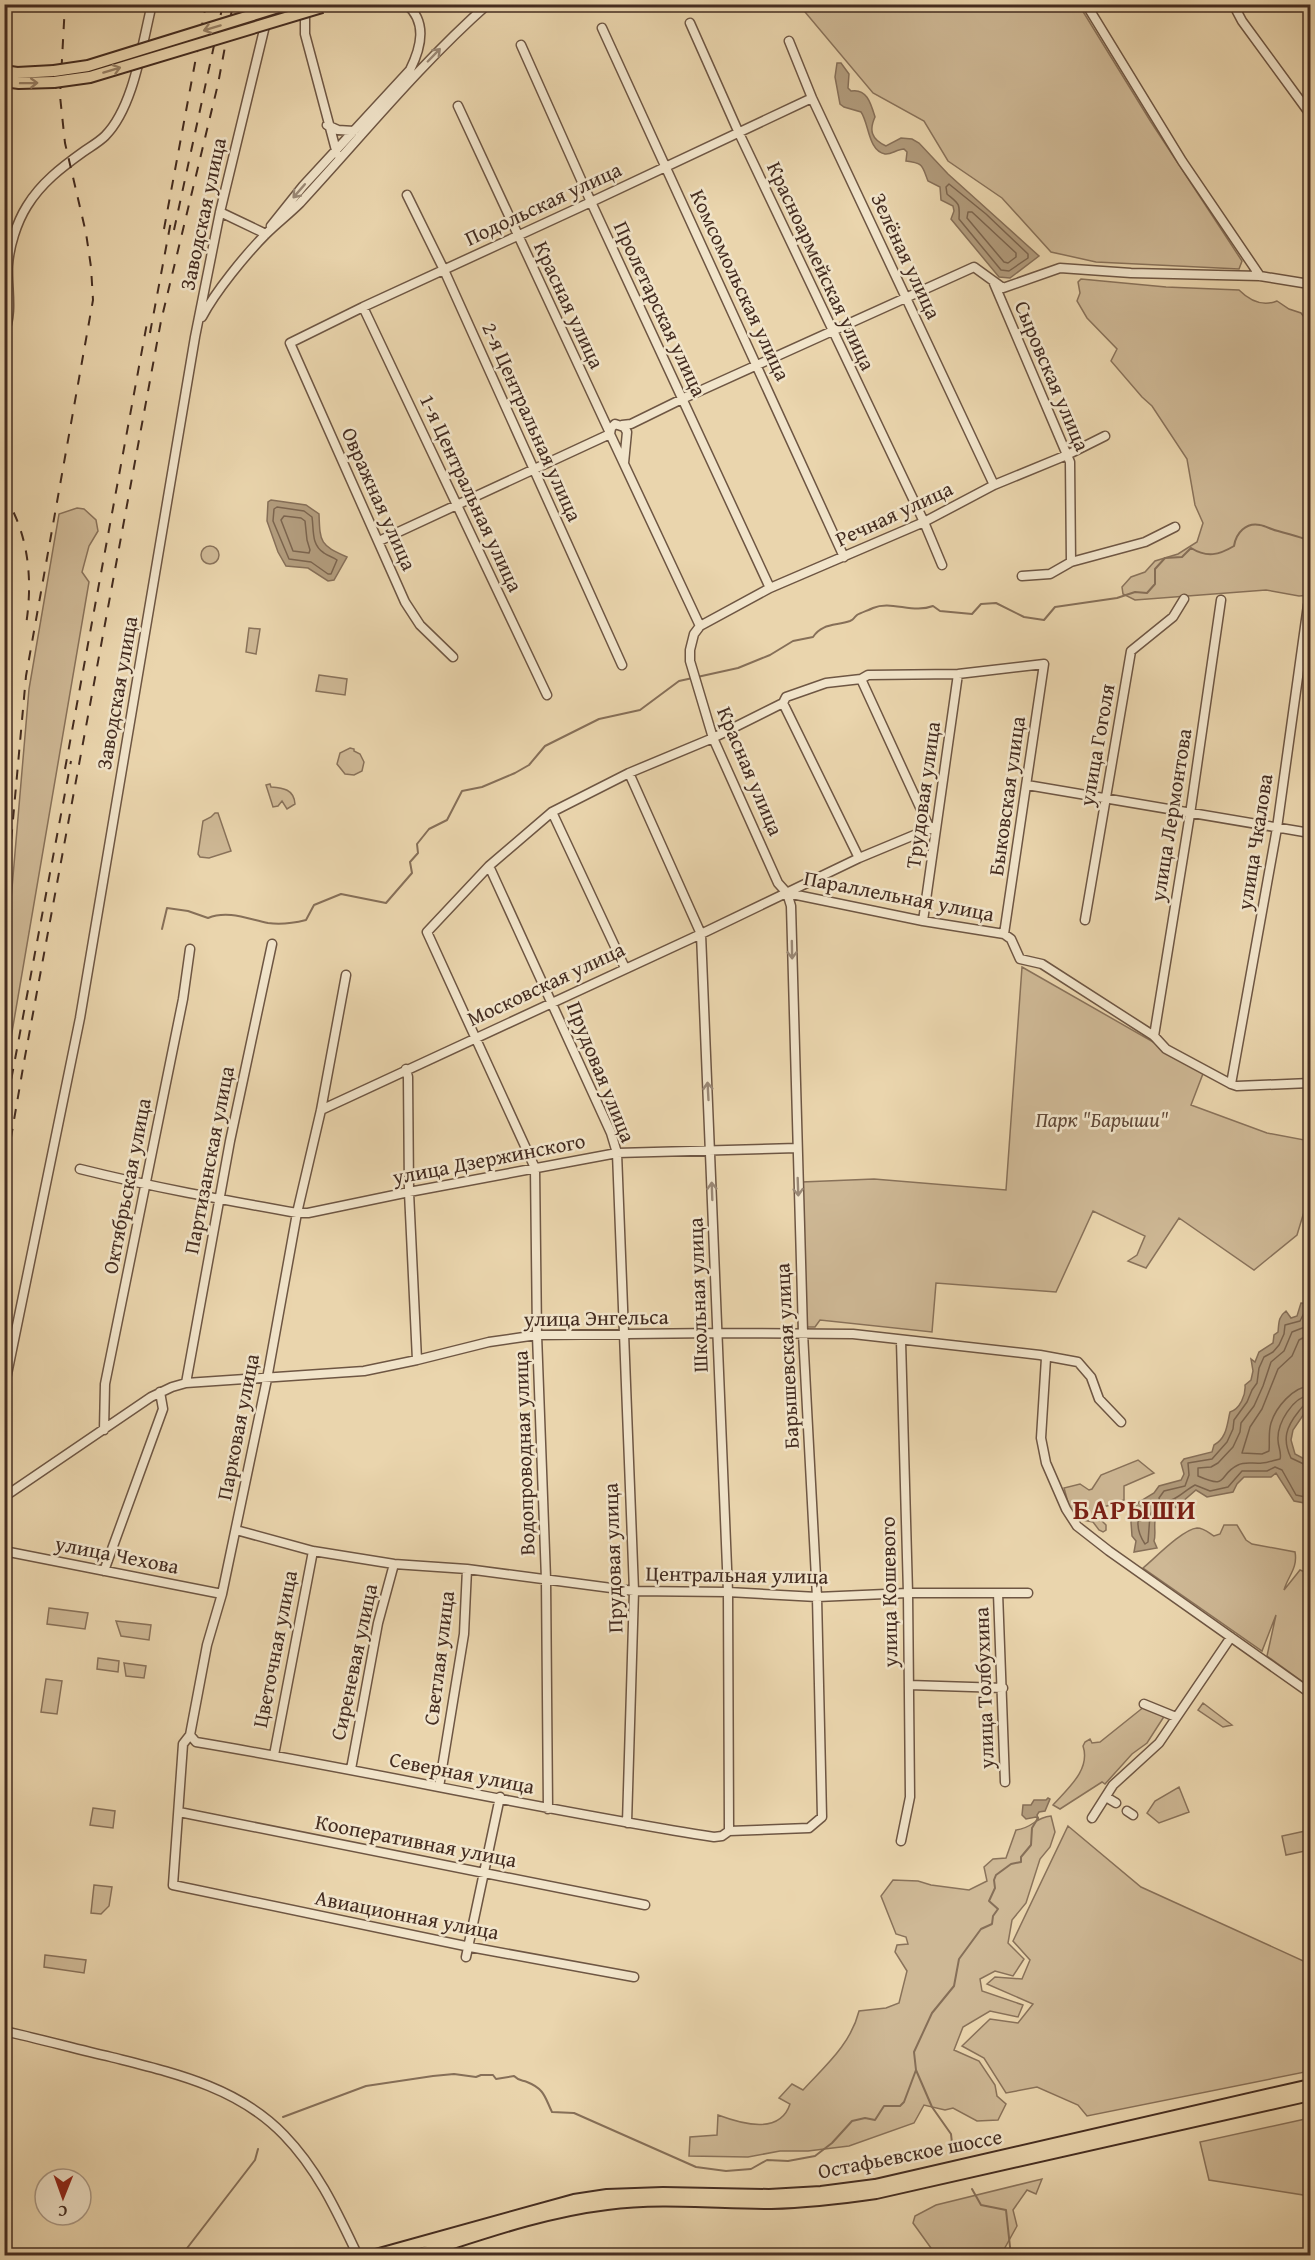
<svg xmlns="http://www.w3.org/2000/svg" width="1315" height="2260" viewBox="0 0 1315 2260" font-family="'Gentium Book Plus',serif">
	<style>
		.green { fill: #ceb895; stroke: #89725a; stroke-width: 1.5 }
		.water { fill: #b29c7d; stroke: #866f58; stroke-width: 1.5 }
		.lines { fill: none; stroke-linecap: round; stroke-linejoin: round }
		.shore { stroke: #7b644e; stroke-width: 1.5 }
		.stream { stroke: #866f58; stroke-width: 2 }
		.minor-casing { stroke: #6e5643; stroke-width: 11 }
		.major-casing { stroke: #442c20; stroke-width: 14 }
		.minor { stroke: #f1e4ca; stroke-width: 8 }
		.major { stroke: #ead5ad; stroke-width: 10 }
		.rail { stroke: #442c20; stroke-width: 2; stroke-dasharray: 10 10; stroke-linecap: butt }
		.major-bridge-casing { stroke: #442c20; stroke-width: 14; stroke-linecap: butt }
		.major-bridge { stroke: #ead5ad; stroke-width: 10 }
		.oneway { stroke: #978066 }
		.oneway2 { stroke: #9a8875 }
		.labels { text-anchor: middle; stroke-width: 5; stroke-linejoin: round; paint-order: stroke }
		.street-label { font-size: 21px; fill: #442c20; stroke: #f1e4ca }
		.park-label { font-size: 21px; font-style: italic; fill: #604837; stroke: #f1e4ca }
		.district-label { font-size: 27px; font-weight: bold; letter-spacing: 1.5px; fill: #7a1f14; stroke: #f1e4ca }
	</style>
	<rect width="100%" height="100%" fill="#ead5ad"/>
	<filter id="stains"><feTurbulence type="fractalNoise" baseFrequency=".00333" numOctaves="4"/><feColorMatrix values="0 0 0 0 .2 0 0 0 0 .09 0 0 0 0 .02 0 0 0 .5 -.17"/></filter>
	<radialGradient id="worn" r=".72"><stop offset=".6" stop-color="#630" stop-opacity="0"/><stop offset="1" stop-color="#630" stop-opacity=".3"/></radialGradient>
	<path class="green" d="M805 5H1079L1151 122 1242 261 1239 269 1096 262 1051 252 1002 198 948 161 924 121 873 93 805 12Z
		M1081 279 1166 287 1239 290C1250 301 1262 307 1277 301L1289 309 1301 313 1310 325V595L1299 596 1266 590 1135 600 1123 594 1122 587 1131 577 1145 572 1155 561 1178 554 1197 542 1203 523 1195 505 1187 459 1152 406 1142 397 1111 361 1117 349 1087 318 1077 301 1080 293 1078 282Z
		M77 508 84 509 96 520 98 531 89 546 82 572 89 582 5 1073V970L29 689 59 514Z
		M201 555a9 9 0 1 1 18 0a9 9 0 1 1-18 0Z
		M249 628 260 629 256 654 246 652Z
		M319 675 347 679 345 695 316 691Z
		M350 748 354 749V751L360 754 364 762 362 771 354 775 345 774 337 764 340 753Z
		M270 784 271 787C283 788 294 789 295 804L287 809 282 801 278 806 273 807 266 785Z
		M215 813H218L231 851 209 858 200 857 198 854 203 821 211 817Z
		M1022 967 1204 1071 1191 1105 1267 1133 1310 1141V1192L1297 1235 1254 1270 1179 1218 1146 1268 1128 1261 1137 1255 1145 1236 1093 1211 1056 1292 936 1283 932 1332 820 1320 815 1327H805L802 1182 874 1179 1006 1190Z
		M1138 1460 1154 1473 1124 1486V1500L1107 1506H1101V1520L1106 1525V1530L1103 1532 1099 1530 1093 1522 1078 1519 1069 1506 1064 1488 1080 1484 1089 1490 1092 1489 1101 1475Z
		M1224 1525H1237L1246 1540 1252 1544 1295 1552C1298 1568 1288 1576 1284 1590L1300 1570 1310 1574V1687L1267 1656 1276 1615 1262 1651 1143 1568C1154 1559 1183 1529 1197 1528 1204 1528 1209 1533 1214 1536L1220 1534Z
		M49 1608 88 1613 85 1629 47 1624Z
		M116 1621 151 1625 149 1640 121 1636Z
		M98 1658 119 1661 118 1672 97 1669Z
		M124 1663 146 1666 144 1678 126 1676Z
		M46 1679 62 1681 57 1714 41 1712Z
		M1203 1703 1232 1725 1223 1727 1198 1710Z
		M1145 1706 1165 1715 1147 1743 1132 1754 1105 1784 1102 1782 1060 1809 1053 1805C1067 1789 1091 1770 1083 1746L1085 1742 1090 1739 1092 1743 1100 1742Z
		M1179 1787 1189 1812 1159 1823 1147 1813 1155 1801Z
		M93 1808 115 1811 113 1828 90 1825Z
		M1051 1816 1055 1832 1050 1847 1040 1859 1026 1903 1012 1920 1008 1943 1024 1959 1013 1976 995 1971 980 1979 982 1991 1023 2005 1018 2017 990 2011 963 2027 954 2050 979 2061 995 2085 997 2096 1006 2104 998 2120 977 2121 953 2108 945 2110 924 2105 914 2123 849 2146 808 2151H780L748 2157 689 2156 690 2137 717 2135 718 2115C742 2124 780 2135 790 2104L779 2098 792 2084 803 2090C825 2066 851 2044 859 2011L886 2008 899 2003 907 1971 895 1952 897 1945 908 1944 906 1937 896 1934 881 1896 893 1880 918 1881 931 1885 969 1890 987 1881 984 1867 993 1859 1006 1858 1016 1830C1034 1828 1033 1818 1051 1816Z
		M1068 1826 1141 1887 1310 1964V2071L1087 2116 1078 2105 1037 2087 1006 2093 984 2058 962 2046 990 2019 1018 2023 1033 2004 987 1984 995 1977 1022 1979 1030 1960 1013 1941Z
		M1310 1830V1850L1286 1855 1282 1836Z
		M94 1885 112 1887 109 1906 101 1914 91 1913Z
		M45 1955 86 1960 84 1973 44 1967Z
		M1310 2118V2196L1209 2180 1200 2142Z
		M1042 2179 1036 2194 1027 2190 1013 2210 1017 2226 1002 2253 1003 2255H936L913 2223 915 2216 936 2205Z"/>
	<path class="water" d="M837 63H841L849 74 848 88 851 91C867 88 871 104 875 117 869 130 871 139 886 146L901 138 912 139 919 143 948 174 1039 256 1010 278 999 277 951 219 954 211 953 206 941 200 940 187 928 181C922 166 924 163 906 161L907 152 904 149C897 149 891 155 885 154 868 151 869 123 861 112L844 107 840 104 835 77Z
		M271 500 306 505 319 514C320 543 320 545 347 557L334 580 328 581 308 568 286 566 278 552 267 521 268 502Z
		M1301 1303 1310 1304V1405L1293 1430 1291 1440 1295 1454 1310 1462V1504L1294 1501 1276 1473 1271 1477H1244L1237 1484 1233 1492 1207 1497 1196 1490 1181 1503 1180 1509 1172 1506 1170 1509 1161 1507C1160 1512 1156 1515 1155 1521 1154 1528 1156 1535 1154 1541L1157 1548 1134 1552 1136 1541 1132 1536 1131 1522 1135 1507 1139 1502 1154 1493 1159 1486 1181 1480 1184 1474 1181 1463 1184 1459 1212 1452 1214 1445C1227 1438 1227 1424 1230 1412 1240 1409 1246 1395 1245 1385L1251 1380 1253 1371 1251 1359 1255 1362 1259 1352 1273 1343 1274 1335 1278 1332C1279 1323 1278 1317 1286 1311L1291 1318 1297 1316Z
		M1048 1798 1050 1799 1045 1811 1039 1812 1037 1815 1039 1820 1036 1817 1026 1819 1022 1815 1023 1805H1031L1034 1800H1046Z"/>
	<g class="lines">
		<path class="shore" d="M949 184 986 214 1028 254V258L1009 271 1001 270 959 219C960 203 959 204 947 194L946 187Z
			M968 212H972L1016 253V257L1008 263 1004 262 967 218Z
			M277 507 304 511 312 517C314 530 311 545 324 553 328 556 333 557 337 560L331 574H328L311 562 289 559 273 521 274 509Z
			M284 516 301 518 305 521 307 540 310 550 309 553 293 551 281 520Z
			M1310 1309 1305 1311 1300 1321 1285 1325 1284 1334 1279 1345 1273 1352 1264 1357 1259 1368 1257 1383 1252 1390 1247 1402 1234 1420 1233 1429 1227 1442 1212 1459 1188 1463 1189 1475 1185 1486 1164 1491 1159 1498 1160 1501C1176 1503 1183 1491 1195 1485L1210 1491 1228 1487 1242 1471H1267L1275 1467 1282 1470 1296 1495 1310 1498
			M1310 1319 1305 1327 1292 1332 1284 1351 1271 1362 1263 1386 1254 1406 1241 1423 1240 1432 1233 1447 1218 1463 1211 1467 1198 1468V1476C1230 1490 1217 1475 1238 1465 1245 1461 1254 1464 1262 1463 1268 1463 1274 1460 1280 1459 1282 1453 1278 1447 1278 1440 1277 1423 1293 1397 1310 1395
			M1310 1334 1299 1340 1292 1356 1278 1369 1262 1409 1250 1427 1242 1453 1262 1454 1269 1451C1270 1442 1268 1433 1271 1423 1276 1407 1293 1387 1310 1386
			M1310 1403C1304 1404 1303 1406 1299 1411 1286 1427 1282 1439 1291 1458L1310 1467
			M1153 1502 1156 1505 1150 1515 1148 1542 1145 1544C1135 1529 1134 1510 1153 1502Z"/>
		<path class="stream" d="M162 929 167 908 188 911 208 918C228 910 248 919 268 923 281 925 294 923 306 920L314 905 341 894 386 903 412 873 410 862 418 853 417 844 429 829 447 820 462 791 482 787 515 773 529 765 545 746 599 719 640 710 679 681 738 668 770 655 793 641 813 637C822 623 836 626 850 621 855 619 852 619 857 615 860 613 869 610 873 608 891 600 913 614 933 606L940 611 972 614 981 604 996 603 1024 617 1044 620 1055 607 1117 598 1135 592 1147 593 1155 584V569L1165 558 1182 557 1191 548C1207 558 1219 555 1234 546 1236 533 1246 522 1260 525 1266 526 1272 530 1278 531 1291 535 1298 536 1310 541
			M283 2117 366 2086 433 2076 454 2074 476 2077 481 2075H493L496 2079 514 2076C519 2081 521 2080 527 2082 545 2089 545 2098 552 2112L574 2113 696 2167 726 2171 751 2169 767 2160 788 2161 815 2156 832 2143 852 2121 865 2118 875 2120 884 2106H900L904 2102 916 2070
			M953 2152 951 2134 932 2107 916 2070 914 2052 932 2013 954 1986 959 1959 981 1929 992 1924 993 1916 998 1909 989 1901 995 1888 994 1880 996 1875 1011 1864 1021 1862V1857L1031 1845 1032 1828 1038 1818
			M972 2189 981 2205 1006 2210 1011 2256
			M181 2256 255 2160 258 2149"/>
		<g class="minor-casing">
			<path id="minor" d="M305 4V34L337 154
				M1086 4 1182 161 1260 276
				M1233 4 1242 21 1310 114
				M690 23 738 131 924 522 942 565
				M602 28 844 557
				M789 41 812 98 994 485
				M521 45 591 202 770 588
				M458 106 610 433
				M327 125 338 130 354 131
				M407 195 444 270 622 665
				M220 212 266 234
				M271 226 303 186 410 70C421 48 428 22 406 4
				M993 281 1070 462 1071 562
				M363 307 547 695
				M202 317C215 292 246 254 266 234 277 223 289 214 300 203 362 136 419 65 488 4
				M4 334C13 311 7 290 8 266 9 246 17 222 27 206 41 183 62 167 83 152 90 147 99 142 105 136 134 107 142 44 152 4
				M622 425 631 424 682 399 974 267 1003 288 1060 268 1131 273 1260 276 1303 283 1310 282
				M624 463 627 432 624 427 615 424 611 428 610 434 700 626
				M379 541 610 434
				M1022 576 1050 574 1071 562 1145 542 1175 527
				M453 657 420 625 405 602 290 343 363 307 591 202 812 98
				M861 679 930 829
				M783 703 859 858
				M629 773 701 934 728 1592 729 1831
				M1027 785 1310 833
				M552 812 625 968
				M489 866 427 932 535 1168 537 1335 546 1579 548 1809
				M787 893 923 921 1004 934 1011 939 1020 959 1042 964 1154 1036 1166 1049 1231 1084 1237 1086 1310 1083
				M1085 920 1131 651 1173 617 1184 599
				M923 921 958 674
				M346 975 321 1110 297 1213 267 1379 222 1594 207 1645 190 1735 183 1744 173 1885 470 1947 634 1977
				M1154 1036 1190 814 1221 600
				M406 1069 408 1077 409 1192 417 1360
				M1231 1084 1277 828 1308 605
				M321 1110 701 934 859 858 936 826
				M80 1169C152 1187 224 1200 297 1213H308L409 1192 617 1153 797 1148
				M1046 1358 1041 1438 1046 1463 1066 1509 1077 1526 1109 1551 1310 1693
				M186 1383 230 1141 272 944
				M4 1389 80 1018 195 337 220 212 270 5
				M104 1430 105 1384 183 999 190 949
				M4 1497 151 1397 172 1387 186 1383 364 1371 417 1360 489 1342 537 1335 717 1333 853 1334 1040 1355 1078 1362 1091 1377 1099 1399 1121 1422
				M236 1530 313 1551 394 1564 467 1569 634 1591 728 1592 817 1597 908 1593H1028
				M4 1551 222 1594
				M104 1571 163 1409 160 1392
				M998 1593 1005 1782
				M909 1685 1003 1688
				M1144 1704 1176 1717
				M190 1735 196 1742C370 1771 541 1810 714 1837L722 1836 729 1831
				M274 1755 313 1551
				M351 1769 378 1623 394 1564
				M439 1787 464 1634 467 1569
				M1106 1797 1116 1803
				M1127 1811 1133 1815
				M179 1812 645 1905
				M1092 1818 1113 1785 1159 1743 1231 1637
				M627 1823 634 1591 617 1153 611 1133 489 866 552 812 629 773 713 738 783 703 786 697 826 683 861 679 868 675 958 674 1044 664 1004 934
				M729 1831 809 1828 822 1817 817 1597 803 1333 791 906 787 893 778 883 713 738 690 661V650L694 634 700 626 770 588 924 522 994 485 1067 455 1105 436
				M901 1841 910 1797 908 1593 901 1341
				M466 1957 500 1797
				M4 2031C40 2039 76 2049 111 2057 174 2073 238 2087 284 2135 318 2170 337 2212 358 2256"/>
		</g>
		<g class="major-casing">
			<path id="major" d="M4 71 17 73 54 71
				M4 81 19 83 54 82
				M372 2256 574 2200 607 2195 663 2193 769 2195 821 2192 875 2185 1310 2085
				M412 2256C476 2236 540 2212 607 2204 661 2197 716 2203 771 2203 806 2202 841 2198 876 2193L1310 2095"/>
		</g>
		<use href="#minor" class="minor"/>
		<use href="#major" class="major"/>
		<path class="rail" d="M164 229 206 4
			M174 230 223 4
			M150 333 171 221
			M4 495C29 534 33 580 26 625
			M65 769 147 323
			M4 919 26 676 93 300 91 267 86 233 65 143 60 96 65 4
			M4 1118 71 761
			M4 1178 24 1062 161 321 218 84 233 4"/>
		<g class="major-bridge-casing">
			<path id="major-bridge" d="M54 71 88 66 288 4
				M54 82 90 77 322 7"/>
		</g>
		<use href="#major-bridge" class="major-bridge"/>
	</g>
	<defs><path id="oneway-shaft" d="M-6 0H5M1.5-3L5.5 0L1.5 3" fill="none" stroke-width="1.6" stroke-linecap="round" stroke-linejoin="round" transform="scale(1.5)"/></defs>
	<g class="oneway">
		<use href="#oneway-shaft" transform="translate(212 28) rotate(163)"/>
		<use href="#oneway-shaft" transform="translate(112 70) rotate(-17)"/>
		<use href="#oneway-shaft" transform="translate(29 83) rotate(-1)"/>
	</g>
	<g class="oneway2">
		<use href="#oneway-shaft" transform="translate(434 55) rotate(-46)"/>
		<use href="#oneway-shaft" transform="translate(299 191) rotate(131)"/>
		<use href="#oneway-shaft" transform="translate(792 950) rotate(89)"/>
		<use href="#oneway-shaft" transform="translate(708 1091) rotate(-93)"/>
		<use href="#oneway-shaft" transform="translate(798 1187) rotate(88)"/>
		<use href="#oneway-shaft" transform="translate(712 1191) rotate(-92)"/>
	</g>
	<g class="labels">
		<g class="street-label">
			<text transform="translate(543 204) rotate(-25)" y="7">Подольская улица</text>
			<text transform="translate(203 214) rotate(-78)" y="7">Заводская улица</text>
			<text transform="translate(906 256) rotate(65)" y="7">Зелёная улица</text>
			<text transform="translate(821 266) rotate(65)" y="7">Красноармейская улица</text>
			<text transform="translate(740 285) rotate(65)" y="7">Комсомольская улица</text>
			<text transform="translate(569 305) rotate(65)" y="7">Красная улица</text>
			<text transform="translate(660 309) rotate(65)" y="7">Пролетарская улица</text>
			<text transform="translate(1052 376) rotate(67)" y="7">Сыровская улица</text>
			<text transform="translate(532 422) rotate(66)" y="7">2-я Центральная улица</text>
			<text transform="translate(471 493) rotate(65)" y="7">1-я Центральная улица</text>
			<text transform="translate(379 499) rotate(66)" y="7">Овражная улица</text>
			<text transform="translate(894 514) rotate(-25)" y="7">Речная улица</text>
			<text transform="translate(117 693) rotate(-80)" y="7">Заводская улица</text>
			<text transform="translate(1097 745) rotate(-80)" y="7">улица Гоголя</text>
			<text transform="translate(750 771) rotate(67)" y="7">Красная улица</text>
			<text transform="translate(923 795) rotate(-82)" y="7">Трудовая улица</text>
			<text transform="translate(1007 796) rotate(-82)" y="7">Быковская улица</text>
			<text transform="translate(1171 815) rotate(-81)" y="7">улица Лермонтова</text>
			<text transform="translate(1255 842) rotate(-81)" y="7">улица Чкалова</text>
			<text transform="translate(899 896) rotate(11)" y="7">Параллельная улица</text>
			<text transform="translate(546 984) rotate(-25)" y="7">Московская улица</text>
			<text transform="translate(601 1072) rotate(68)" y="7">Прудовая улица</text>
			<text transform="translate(489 1159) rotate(-11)" y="7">улица Дзержинского</text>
			<text transform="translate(209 1160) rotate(-79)" y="7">Партизанская улица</text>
			<text transform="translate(127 1186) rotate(-79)" y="7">Октябрьская улица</text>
			<text transform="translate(698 1295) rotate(-92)" y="7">Школьная улица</text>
			<text transform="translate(596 1318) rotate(-1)" y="7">улица Энгельса</text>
			<text transform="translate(787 1356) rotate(-93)" y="7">Барышевская улица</text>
			<text transform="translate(238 1427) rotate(-79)" y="7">Парковая улица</text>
			<text transform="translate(524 1453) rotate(-92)" y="7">Водопроводная улица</text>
			<text transform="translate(117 1555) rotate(11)" y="7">улица Чехова</text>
			<text transform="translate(613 1558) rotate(-92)" y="7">Прудовая улица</text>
			<text transform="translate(737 1575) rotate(1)" y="7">Центральная улица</text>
			<text transform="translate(889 1592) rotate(-91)" y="7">улица Кошевого</text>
			<text transform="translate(275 1649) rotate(-79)" y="7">Цветочная улица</text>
			<text transform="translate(439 1658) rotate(-83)" y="7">Светлая улица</text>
			<text transform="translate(354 1662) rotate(-78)" y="7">Сиреневая улица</text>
			<text transform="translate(984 1688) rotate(-92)" y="7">улица Толбухина</text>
			<text transform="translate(462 1773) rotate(11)" y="7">Северная улица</text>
			<text transform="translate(416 1841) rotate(11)" y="7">Кооперативная улица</text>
			<text transform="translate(407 1915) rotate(11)" y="7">Авиационная улица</text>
			<text transform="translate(910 2154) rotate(-11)" y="7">Остафьевское шоссе</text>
		</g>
		<g class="park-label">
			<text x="1102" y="1127">Парк "Барыши"</text>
		</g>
		<g class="district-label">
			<text x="1135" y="1519">БАРЫШИ</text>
		</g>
	</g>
	<rect width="1315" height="2260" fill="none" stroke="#ead5ad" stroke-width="24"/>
	<rect x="6" y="6" width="1303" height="2248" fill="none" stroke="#442c20" stroke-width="3"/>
	<rect x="12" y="12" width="1291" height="2236" fill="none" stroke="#442c20" stroke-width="1.5"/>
	<g transform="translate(63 2197) rotate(181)"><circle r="28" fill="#f1e4ca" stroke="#ac9a86" stroke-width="1.5"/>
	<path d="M0-4.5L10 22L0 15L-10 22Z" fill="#8f2418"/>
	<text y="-9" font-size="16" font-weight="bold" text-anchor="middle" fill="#442c20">С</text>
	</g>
	<rect width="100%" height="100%" filter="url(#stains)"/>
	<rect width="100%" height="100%" fill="url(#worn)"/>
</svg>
